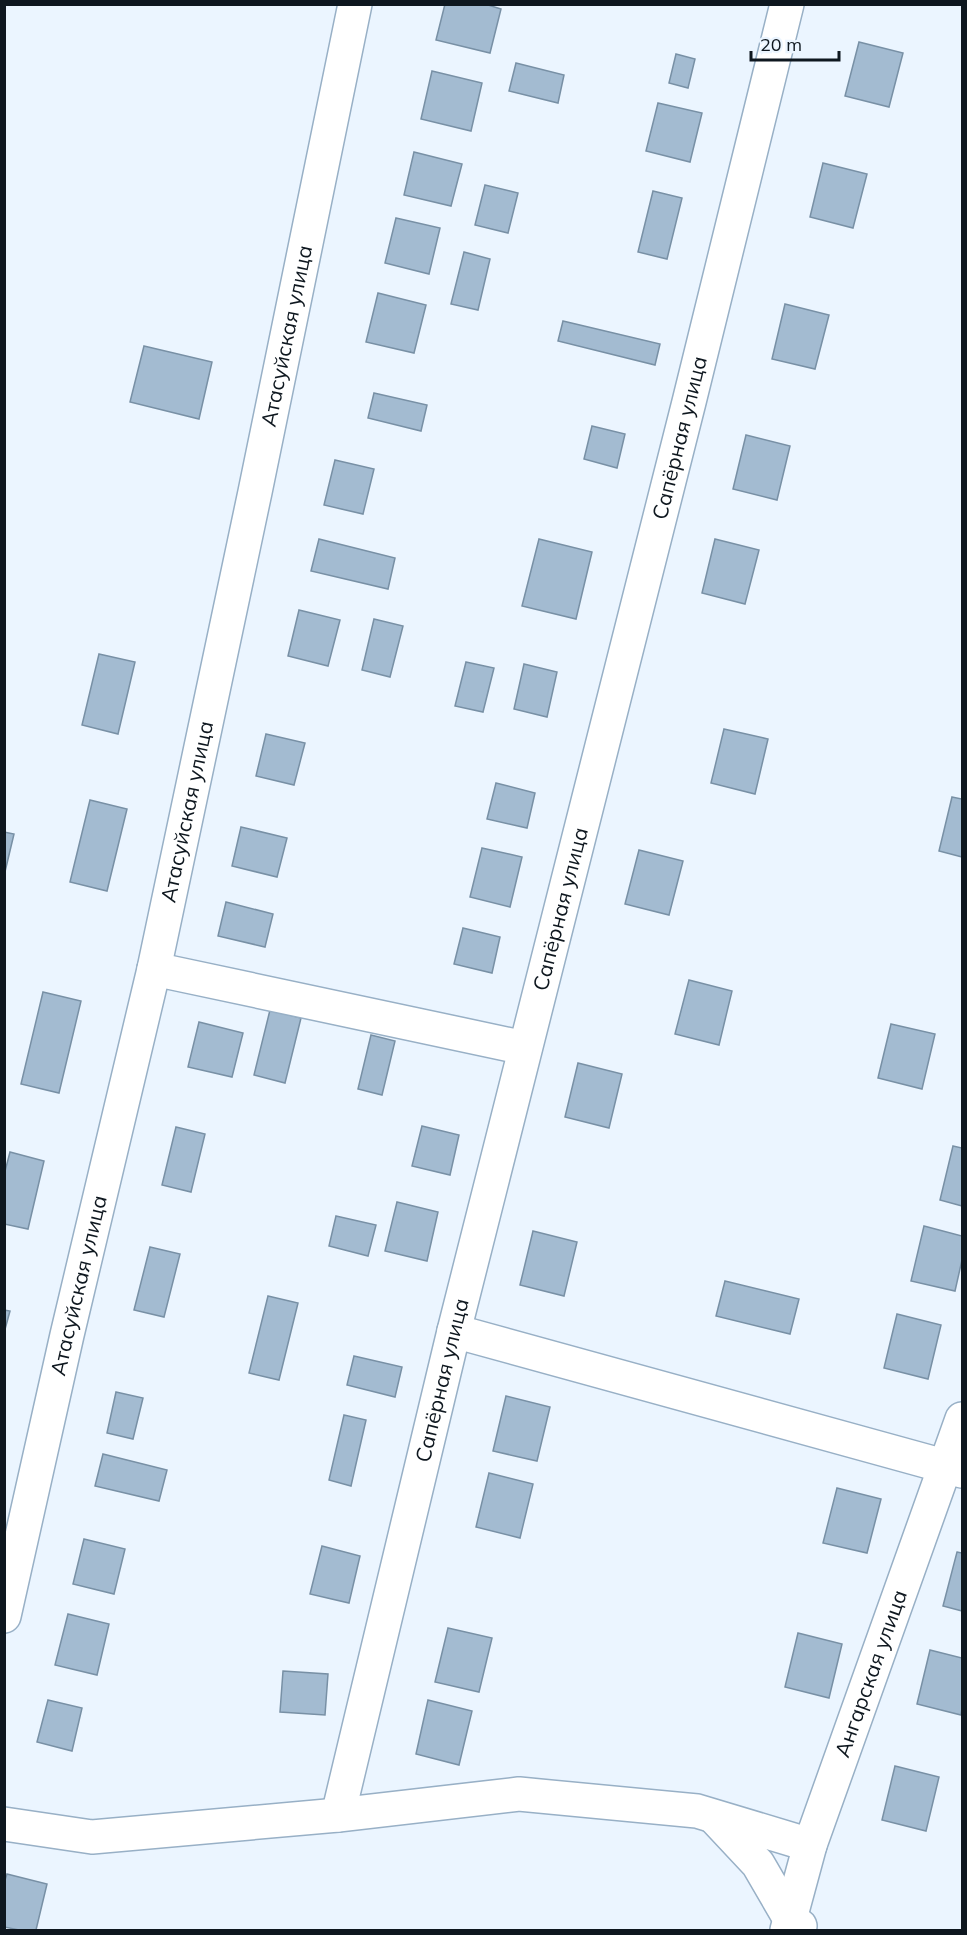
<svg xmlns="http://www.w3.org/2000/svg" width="967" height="1935" viewBox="0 0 967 1935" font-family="Mulish,sans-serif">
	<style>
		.building { fill: #a3bbd1; stroke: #7890a5; stroke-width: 1.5 }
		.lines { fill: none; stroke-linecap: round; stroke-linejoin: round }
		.minor-casing { stroke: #98b0c6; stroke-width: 36 }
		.minor { stroke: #fff; stroke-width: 33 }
		.labels { text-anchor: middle; stroke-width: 4.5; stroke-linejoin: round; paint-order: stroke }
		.street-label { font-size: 21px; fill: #0e171f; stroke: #ebf5ff }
	</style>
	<rect width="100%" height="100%" fill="#ebf5ff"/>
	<path class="building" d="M445 4H485L501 9 490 53 436 40Z
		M859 42 903 53 889 107 845 96Z
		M676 54 695 59 688 88 669 83Z
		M516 63 564 75 558 103 509 91Z
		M432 71 482 83 471 131 421 119Z
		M658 103 702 113 690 162 646 151Z
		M414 152 462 164 451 206 404 195Z
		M823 163 867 174 853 228 810 217Z
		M485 185 518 193 508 233 475 225Z
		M653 191 682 198 667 259 638 252Z
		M396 218 440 228 429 274 385 263Z
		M464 252 490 259 478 310 451 304Z
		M378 293 426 305 414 353 366 342Z
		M785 304 829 315 815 369 772 359Z
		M563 321 660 344 655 365 558 341Z
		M144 346 212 362 199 419 130 402Z
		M374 393 427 405 421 431 368 418Z
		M592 426 625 434 617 468 584 459Z
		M746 435 790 446 777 500 733 489Z
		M335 460 374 469 363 514 324 505Z
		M319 539 395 558 388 589 311 571Z
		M539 539 592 552 576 619 522 606Z
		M715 539 759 550 745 604 702 593Z
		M299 610 340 620 328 666 288 656Z
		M374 619 403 626 390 677 362 670Z
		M99 654 135 662 118 734 82 725Z
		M466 662 494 668 483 712 455 706Z
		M524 664 557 672 547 717 514 709Z
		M724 729 768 739 755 794 711 783Z
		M266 734 305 743 294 785 256 776Z
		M496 783 535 793 527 828 487 819Z
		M952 797 962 799V857L939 851Z
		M90 800 127 809 107 891 70 882Z
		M241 827 287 838 277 877 232 866Z
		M4 832 14 834 4 876Z
		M482 848 522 857 510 907 470 897Z
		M639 850 683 861 669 915 625 904Z
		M226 902 273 914 265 947 218 936Z
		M463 928 500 937 492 973 454 964Z
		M689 980 732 991 719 1045 675 1034Z
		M43 992 81 1001 59 1093 21 1084Z
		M270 1010 301 1018 285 1083 254 1075Z
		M199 1022 243 1033 232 1077 188 1067Z
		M891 1024 935 1034 922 1089 878 1078Z
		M371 1035 395 1041 382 1095 358 1089Z
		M578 1063 622 1074 609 1128 565 1117Z
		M422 1126 459 1135 450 1175 412 1166Z
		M176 1127 205 1134 191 1192 162 1185Z
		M953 1146 962 1148V1206L940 1200Z
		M10 1152 44 1161 28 1229 4 1224V1175Z
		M397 1202 438 1212 427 1261 385 1251Z
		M336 1216 376 1225 368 1256 329 1246Z
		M924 1226 962 1236V1260L955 1291 911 1281Z
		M533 1231 577 1242 564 1296 520 1285Z
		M150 1247 180 1254 164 1317 134 1310Z
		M725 1281 799 1299 790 1334 716 1316Z
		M268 1296 298 1303 279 1380 249 1373Z
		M4 1310 10 1311 4 1333Z
		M897 1314 941 1325 928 1379 884 1368Z
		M354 1356 402 1367 395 1397 347 1385Z
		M116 1392 143 1398 133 1439 107 1433Z
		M506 1396 550 1407 537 1461 493 1451Z
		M344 1415 366 1420 351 1486 329 1480Z
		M103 1454 167 1470 159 1501 95 1486Z
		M489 1473 533 1484 520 1538 476 1527Z
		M837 1488 881 1499 867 1553 823 1543Z
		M84 1539 125 1549 114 1594 73 1584Z
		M322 1546 360 1556 349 1603 310 1594Z
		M957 1552 962 1553V1611L943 1606Z
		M68 1614 109 1624 97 1675 55 1665Z
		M448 1628 492 1638 479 1692 435 1682Z
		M798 1633 842 1644 829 1698 785 1687Z
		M930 1650 962 1658V1708L961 1715 917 1704Z
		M283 1671 328 1674 325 1715 280 1712Z
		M48 1700 82 1708 72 1751 37 1742Z
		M428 1700 472 1711 459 1765 416 1754Z
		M895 1766 939 1777 926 1831 882 1820Z
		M7 1874 47 1884 36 1930H19L4 1927V1883Z"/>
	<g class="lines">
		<g class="minor-casing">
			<g id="minor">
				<path d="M154 969 525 1048"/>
				<path d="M454 1331 962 1471"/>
				<path id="s1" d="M4 1616 67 1335 154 969 255 492 355 4"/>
				<path id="s2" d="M338 1815 454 1331 689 402 787 4"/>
				<path d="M714 1817 758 1864 790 1919 800 1926"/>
				<path d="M4 1824 92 1837 338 1815 519 1794 697 1811 810 1845"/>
				<path id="s3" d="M787 1930 810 1845 962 1419"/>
			</g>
		</g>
		<use href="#minor" class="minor"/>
	</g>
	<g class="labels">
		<g class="street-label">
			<text dy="7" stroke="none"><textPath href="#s1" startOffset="1311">Атасуйская улица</textPath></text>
			<text dy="7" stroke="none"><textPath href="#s2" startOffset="1419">Сапёрная улица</textPath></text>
			<text dy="7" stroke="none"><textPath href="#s1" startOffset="825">Атасуйская улица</textPath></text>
			<text dy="7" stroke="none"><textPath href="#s2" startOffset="933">Сапёрная улица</textPath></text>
			<text dy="7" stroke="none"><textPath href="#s1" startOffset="339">Атасуйская улица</textPath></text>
			<text dy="7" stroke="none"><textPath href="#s2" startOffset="447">Сапёрная улица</textPath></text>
			<text dy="7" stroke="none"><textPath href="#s3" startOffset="270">Ангарская улица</textPath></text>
		</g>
	</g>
	<rect width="967" height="1935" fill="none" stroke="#0e171f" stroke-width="12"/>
	<path d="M751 51v9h88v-9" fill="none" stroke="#0e171f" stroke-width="3"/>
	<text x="760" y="51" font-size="18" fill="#0e171f" stroke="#ebf5ff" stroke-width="4.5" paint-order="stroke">20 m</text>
</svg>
